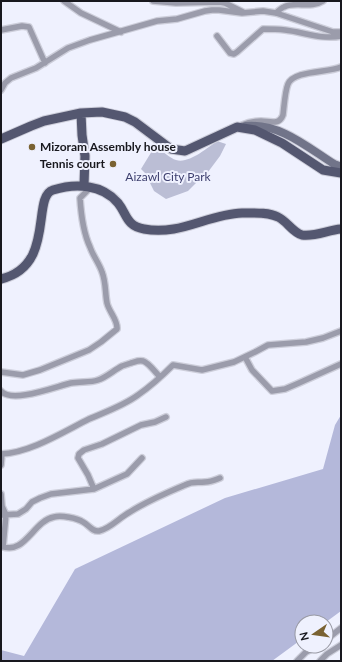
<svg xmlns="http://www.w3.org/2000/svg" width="342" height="662" viewBox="0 0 342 662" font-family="Lato,sans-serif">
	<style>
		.green { fill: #bbbed5 }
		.forest { fill: #b4b8da }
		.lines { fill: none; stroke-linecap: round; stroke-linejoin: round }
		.street-casing { stroke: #cdceda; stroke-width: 8 }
		.secondary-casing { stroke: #cdceda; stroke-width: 10 }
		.primary-casing { stroke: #cdceda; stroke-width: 11 }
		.street { stroke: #9b9cab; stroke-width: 5.5 }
		.secondary { stroke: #717489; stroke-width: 8 }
		.primary { stroke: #545770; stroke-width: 9 }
		.poi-dot { fill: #7a6232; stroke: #eff1fe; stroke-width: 1.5 }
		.labels { text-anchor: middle; stroke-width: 4; stroke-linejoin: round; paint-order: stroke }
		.poi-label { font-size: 12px; font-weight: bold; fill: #18181e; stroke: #eff1fe; text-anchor: start }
		.park-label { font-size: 12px; fill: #3d3f6e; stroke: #eff1fe }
	</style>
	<rect width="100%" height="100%" fill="#eff1fe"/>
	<path class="green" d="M217 141 226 144 220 156 205 176 196 183 188 191 166 199 154 191 145 173 141 169 155 146C160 149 171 159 176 160 189 164 207 148 217 141Z"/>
	<path class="forest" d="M341 415V611L326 622H302V639L272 661H1V650L24 656 75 569 225 498 323 469 335 425Z"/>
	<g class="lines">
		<g class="street-casing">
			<path id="street" d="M64 1 81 13 121 32
				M153 1 176 3 220 2 225 3 243 12
				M276 13C278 11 281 8 284 7 295 1 311 9 323 1
				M1 30 22 26 29 27 45 63
				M217 36 230 53 234 54 237 52 263 29C270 29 277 29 285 30 303 32 322 40 341 36
				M1 90 5 83 11 78 36 68 68 48 90 40 157 21 177 19 205 11 212 10H219L242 13 263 11 276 13 333 32H341
				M242 125C248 122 254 121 261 121 269 121 279 126 283 115 284 107 285 91 288 84 294 70 328 73 341 67
				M245 357 252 370 272 391 285 389 299 383 341 364
				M1 372 23 375 40 370 89 350 101 342 117 329C118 320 109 312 107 303 105 293 106 282 102 272 99 263 93 256 90 247 83 232 81 214 80 198L91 187
				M1 391C12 404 57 386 71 383 80 381 90 383 98 380 107 377 114 370 122 366 125 365 128 364 131 363 135 362 138 360 143 361 148 362 156 373 160 377
				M1 454C30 453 63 432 89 419 105 412 123 406 138 395 151 386 162 376 173 365L202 370 234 362 255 352 268 345 306 342 323 338 341 331
				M1 465 2 454
				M94 489 88 475 78 458 79 454 84 450 102 444 141 425 155 422 166 417
				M1 494 2 506 6 515 3 547
				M1 515 18 514 26 509 32 502 40 498 51 494 94 489 127 474 142 458
				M1 546C25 556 33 521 54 517 61 515 77 518 83 522 89 525 92 532 99 531 110 529 120 517 130 512 147 501 166 493 185 485 193 481 197 483 205 482 211 482 215 480 220 478
				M326 640 341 628
				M297 661 306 652 317 646
				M320 661 327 654 341 645"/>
		</g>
		<g class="secondary-casing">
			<path id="secondary" d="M246 126C280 123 307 147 334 164L339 166H341"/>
		</g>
		<g class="primary-casing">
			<path id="primary" d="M81 113 82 135 85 156 84 186
				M1 139 31 126 44 121 81 113 102 112 125 117 135 122 171 149 185 151 237 127 255 130 282 143 323 170 341 173
				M1 279C56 266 31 197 53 190 75 183 102 184 118 203 127 214 126 226 144 229 180 236 208 214 242 213 253 213 268 212 278 217 287 221 292 232 302 235 315 237 328 230 341 229"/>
		</g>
		<use href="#street" class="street"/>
		<use href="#secondary" class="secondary"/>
		<use href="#primary" class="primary"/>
	</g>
	<g class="poi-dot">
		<circle cx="32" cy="147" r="4"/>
		<circle cx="113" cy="164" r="4"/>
	</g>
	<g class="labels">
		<g class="poi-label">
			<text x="40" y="151">Mizoram Assembly house</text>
			<text x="105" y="168" text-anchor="end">Tennis court</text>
		</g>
		<g class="park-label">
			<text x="168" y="181">Aizawl City Park</text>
		</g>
	</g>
	<rect width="342" height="662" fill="none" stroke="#18181e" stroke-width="4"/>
	<g transform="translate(314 634) rotate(257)"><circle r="19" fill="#eff1fe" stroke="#999aa4"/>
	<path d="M0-3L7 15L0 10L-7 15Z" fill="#7a6232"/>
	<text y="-6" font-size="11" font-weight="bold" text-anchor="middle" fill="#18181e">N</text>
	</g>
</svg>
